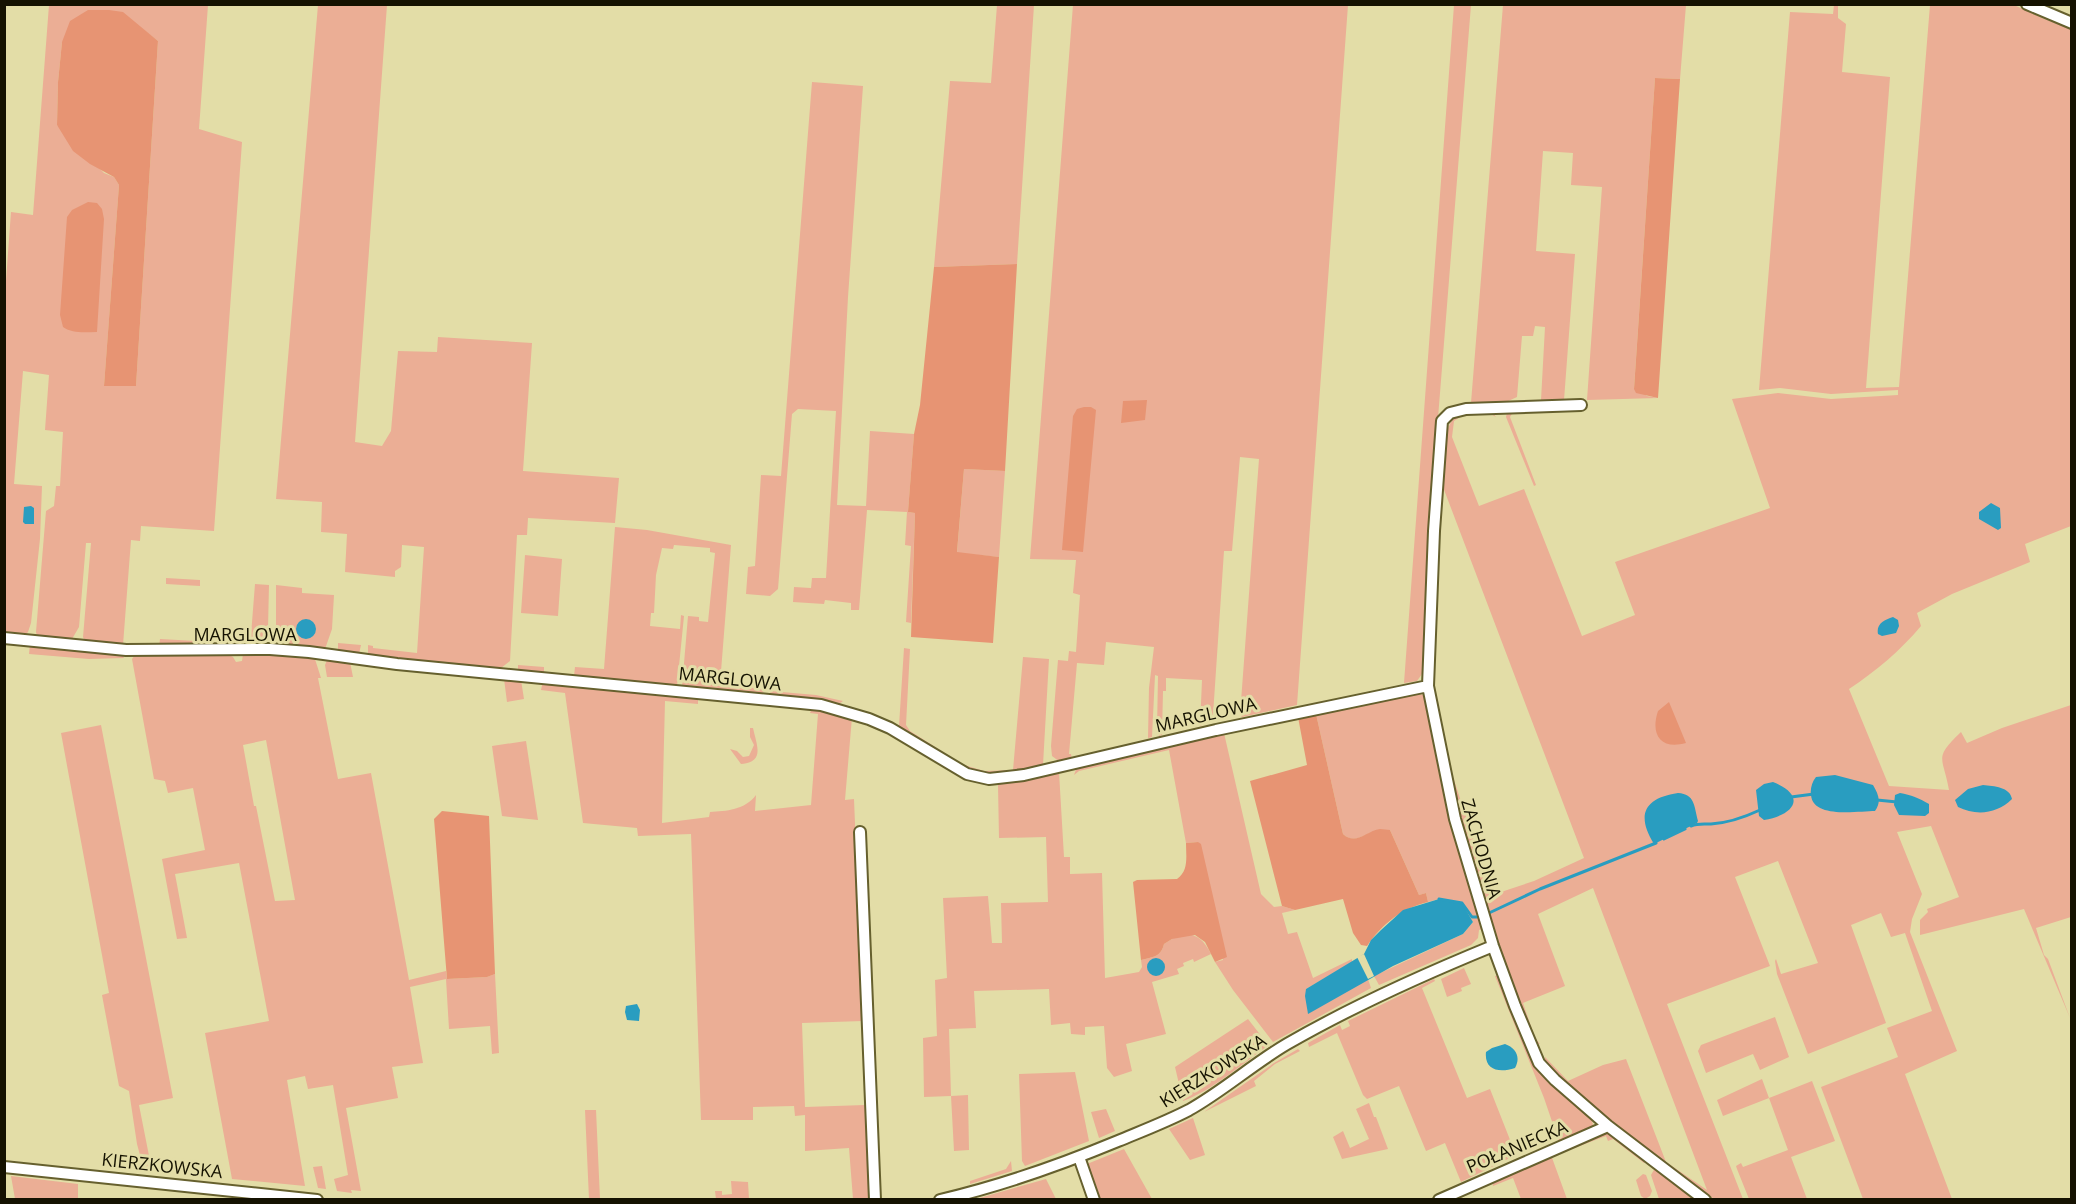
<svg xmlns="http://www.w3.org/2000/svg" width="2076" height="1204" viewBox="0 0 2076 1204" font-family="'Open Sans',sans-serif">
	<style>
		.green { fill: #ebae95; fill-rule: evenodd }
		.forest { fill: #e79473 }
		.water { fill: #299dc0 }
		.pier { fill: #e3dda7 }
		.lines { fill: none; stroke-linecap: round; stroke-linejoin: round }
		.stream { stroke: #299dc0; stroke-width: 3 }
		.minor-casing { stroke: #66602e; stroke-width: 14 }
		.minor { stroke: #fff; stroke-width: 10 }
		.labels { text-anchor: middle; stroke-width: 6; stroke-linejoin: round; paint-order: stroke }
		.street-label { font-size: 18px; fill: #151201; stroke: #e3dda7 }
	</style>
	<rect width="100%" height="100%" fill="#e3dda7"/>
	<path class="green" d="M49 5H208L199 129 242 142 214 531 141 526 140 541 131 540 123 645 85 642 83 637 91 543H86L79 627 72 639 37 636 36 632 46 511 54 506 56 486H60L63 432 45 430 49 375 23 371 14 484 42 486 40 539 31 623 28 632 25 635 5 633 4 308 11 212 33 215ZM141 28 158 41 136 386H104L119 185 114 177 104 173 57 125 58 82 62 42Z
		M318 5H387L355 442 382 446 391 431 398 351 437 352 438 337 532 343 523 471 619 478 615 523 528 518 527 535H517L510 661 501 668 368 656V645L373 646V648L417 653 424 547 402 545 401 567 395 571V577L345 572 347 534 321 532 322 502 276 499Z
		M997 5H1034L1017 264 934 267 950 81 991 83Z
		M1073 5H1348L1297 705 1242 717 1240 715 1259 459 1240 457 1232 551H1224L1213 715 1210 722 1200 726 1202 680 1166 678V691H1163L1162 735 1159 736 1157 729 1158 676 1155 675 1152 737 1148 738 1149 688 1154 647 1106 642 1104 665 1077 663 1069 754H1071L1072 760 1060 762 1052 756 1051 746 1058 660 1068 661 1069 651 1076 652 1080 595 1073 593 1076 560 1030 559Z
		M1454 5H1471L1438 418 1422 674 1417 681 1404 683Z
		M1503 5H1686L1680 79 1655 78 1634 388 1647 396 1658 398 1587 400 1602 187 1571 185 1573 153 1543 151 1536 251 1575 254 1564 400H1541L1545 327 1535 326 1533 336H1522L1517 397 1506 402 1471 403Z
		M1834 5H1838V18L1846 24 1842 72 1890 77 1866 388 1899 387 1930 5H2014L2042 18 2071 29V526L2025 544 2030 562 1952 594 1917 613 1921 626C1900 651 1876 671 1849 689L1889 786 1949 790C1943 756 1933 759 1961 732L1967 743 2002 728 2071 705V917L2036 928 2044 955 2048 959 2070 1018 2024 909 1920 935V920L1928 912 1927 909 1959 897 1931 826 1897 832 1922 894 1912 919 1910 932 1957 1051 1905 1074 1952 1199H1863L1821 1087 1898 1057 1887 1028 1932 1011 1905 933 1891 937 1881 913 1851 925 1886 1023 1808 1054 1777 974 1775 961 1776 959 1781 974 1818 963 1778 861 1735 877 1770 966 1667 1004 1743 1199H1714L1620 1129 1569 1085 1545 1061V1057L1568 1081 1603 1065 1626 1059 1666 1162 1707 1190 1593 888 1538 914 1565 986 1523 1003 1535 1038 1540 1044 1535 1043 1529 1029C1498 942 1468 856 1449 765L1492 895 1534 881 1584 858 1443 487C1444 469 1440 424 1459 414 1467 410 1483 412 1492 412L1496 417 1489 413 1463 415 1454 421 1452 437 1479 506 1524 489 1582 636 1635 615 1615 562 1770 508 1732 399 1778 393 1831 399 1898 395V390L1831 394 1780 388 1759 390 1790 12 1833 14Z
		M812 82 863 86 848 297 837 505 866 506 870 431 914 434 908 512 915 513 911 623 906 622 911 546 905 545 907 512 867 510 859 610H851V603L825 600 824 604 793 602 794 587 811 588 812 578H826L836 411 798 409 792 414 778 589 770 596 746 594 748 567 755 566 761 475 781 476Z
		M1557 409 1558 411 1513 412 1510 417 1536 485 1534 486 1506 417 1507 413 1512 410Z
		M964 469 1005 471 999 557 957 553Z
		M615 527 647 530 731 545 720 684 765 689 762 694 682 687 688 616 699 617V621L708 622 715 553 710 552V548L674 545 673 549 662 548 656 575 654 613H651L650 626 680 629 681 615 684 616 677 686 574 676 575 667 604 669Z
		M525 555 562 559 558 616 521 613Z
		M166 578 200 580V586L166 584Z
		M255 584 269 585 268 628 266 634 257 644 217 646V632L222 636 251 635Z
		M276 585 302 588V593L334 595 332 629 325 649C308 647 285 650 276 633Z
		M200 632V647H159L160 639 196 641Z
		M338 643 361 645 359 654 338 650Z
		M30 644 122 654 124 658 89 659 29 654Z
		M904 648 910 649 906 725 910 731 954 759 952 761 899 726Z
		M273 653 314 656 321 678H318L338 779 371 773 409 980 446 971 447 979 487 977 495 974 499 1053 492 1054 490 1026 449 1029 446 979 410 987 423 1063 392 1067 398 1098 346 1108 361 1191 351 1190 352 1193 337 1191 334 1179 348 1175 333 1085 308 1089 305 1076 287 1080 305 1186 232 1179 205 1033 269 1021 239 863 175 874 187 938 177 939 162 859 205 850 193 788 168 793 165 781 154 779 132 659 135 655H142L227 654 233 657 236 662 242 661 243 654ZM266 740 295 900 275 901 256 806H254L243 745Z
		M1023 657 1049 659 1043 765C1017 776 986 777 961 766V764L984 771 1013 770Z
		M328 658 350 662 353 677H327L325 665Z
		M518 665 544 667V673L518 671Z
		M504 679 521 680 524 699 507 702Z
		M543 681 698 697V704L665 701 662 823 709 817 710 812C726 811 745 810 756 795L755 811 811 805 818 714 810 713 812 708 852 717 845 800 854 799 863 1021 802 1023 805 1107 865 1105 869 1199H853L849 1148 805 1151V1115L795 1116 794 1106 753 1107V1120H701L691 834 638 836 637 828 583 823 565 693 541 690Z
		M770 691 816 695 843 701 840 703 770 695Z
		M1418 694 1424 695 1425 697 1450 821 1482 929 1479 930 1478 938 1471 945 1379 985 1374 976 1463 934 1473 922 1462 903 1439 899 1428 902 1426 893 1419 895 1390 830C1384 831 1376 831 1370 833 1360 837 1353 843 1343 834L1316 714Z
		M101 725 173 1098 139 1105 152 1171 144 1170 137 1144 129 1091 119 1086 102 995 109 993 61 733Z
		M750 728H753C757 746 765 762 741 764L730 749 737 751 743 757 749 756 754 745 750 737Z
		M1224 733 1261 894 1274 907 1282 906 1295 910 1282 913 1288 934 1297 932 1313 978 1352 959V962L1306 989 1308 1013 1368 979 1371 988 1273 1042 1233 990 1215 962 1223 960 1198 842 1186 843 1169 750 1079 771 1074 775 1077 767Z
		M526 741 538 820 502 816 492 746Z
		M1059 772 1064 857H1070V874L1102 873 1105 978 1139 972 1142 967 1141 960C1153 957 1161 957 1164 944 1185 929 1200 931 1211 954L1194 962 1193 959 1183 963 1184 966 1177 969 1179 974 1152 982 1166 1034 1126 1044 1132 1071 1114 1077 1107 1068 1104 1026 1085 1027V1035L1071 1034 1070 1023 1051 1025 1049 989 974 991 976 1028 949 1029 951 1096 968 1095 969 1150 954 1151 951 1096 924 1097 923 1038 937 1036 935 980 947 978 943 898 988 896 992 943H1002L1001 903 1048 902 1046 837 999 838 998 785 1000 783Z
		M1464 968 1471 984 1461 988 1462 991 1447 997 1441 979Z
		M1499 975 1539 1071 1591 1116 1593 1125 1585 1132 1559 1142 1544 1098 1495 976Z
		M1434 979 1435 981 1422 988 1467 1098 1490 1089 1516 1155 1461 1182 1445 1143 1426 1151 1399 1086 1367 1099 1363 1095 1337 1033 1309 1047 1308 1043 1340 1025 1342 1030 1350 1026 1348 1021Z
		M1775 1017 1789 1057 1760 1070 1753 1054 1706 1073 1698 1051 1701 1045Z
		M1248 1019 1262 1037 1266 1047C1241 1065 1211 1091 1183 1101L1175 1067Z
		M1298 1049 1300 1051 1275 1064 1254 1081 1256 1086 1204 1112 1274 1063Z
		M1075 1072 1089 1141 1025 1166 1022 1161 1019 1074Z
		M1762 1079 1769 1098 1812 1081 1835 1141 1791 1157 1807 1199H1749L1737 1169 1736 1166 1741 1163 1743 1167 1788 1150 1769 1098 1723 1116 1717 1100Z
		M1369 1103 1374 1117H1376L1388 1149 1342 1159 1333 1137 1343 1131 1350 1148 1369 1139 1356 1109Z
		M1106 1109 1115 1131 1099 1138 1091 1112Z
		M585 1110H596L600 1199H589Z
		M1193 1118 1205 1155 1190 1160 1169 1129Z
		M1602 1134H1611L1646 1161 1644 1163 1613 1139 1608 1141 1606 1136 1561 1153 1559 1151Z
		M1124 1149 1152 1199H1099L1087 1164Z
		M1551 1155 1567 1199H1521L1513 1178 1493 1186 1492 1180Z
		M1011 1161 1012 1171 970 1184V1181L1006 1169Z
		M322 1166 326 1189 318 1188 313 1167Z
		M1655 1168 1696 1199H1659L1651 1175Z
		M1643 1174 1646 1175 1652 1191 1650 1196 1645 1199 1641 1196 1636 1180Z
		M11 1176 78 1184V1199H15Z
		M1046 1179 1056 1199H976Z
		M731 1181 748 1182 749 1199H716L715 1191H722V1195L732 1194Z"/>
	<path class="forest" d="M88 10H109L123 12 158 41 136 386H104L119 185 114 177 90 164 73 151 57 125 58 82 62 42 70 21Z
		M1655 78 1680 79 1658 398 1636 393 1634 389Z
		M88 202 97 203 102 209 104 219 97 332C85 332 73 334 63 327L60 315 67 217 72 210Z
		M1017 264 1005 471 964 469 957 552 999 557 993 643 911 637 915 513 908 512 914 434 920 405 934 267Z
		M1147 400 1145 420 1121 423 1123 401Z
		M1084 407H1091L1096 410 1083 552 1062 550 1073 416 1077 409Z
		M1669 702 1686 743C1661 750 1650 735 1658 711Z
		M1316 714 1343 834C1356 846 1366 831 1380 829 1384 829 1387 830 1390 830L1419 895 1426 893 1428 902C1402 908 1382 924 1367 946L1361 945 1353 933 1343 899 1295 910 1282 906 1250 781 1307 765 1298 717Z
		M442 811 489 816 495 974 487 977 447 979 434 819Z
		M1198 842 1201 844 1227 957 1215 962 1205 942 1195 935 1172 939 1164 944C1161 957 1153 957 1141 960L1133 882 1137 880 1177 879C1189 871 1186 856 1186 843Z"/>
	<path class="water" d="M1991 503 2000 508 2001 528 1998 530 1979 519V512Z
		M31 506 34 508V524H25L23 522 24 507Z
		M1893 617 1898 620 1899 626 1896 633 1882 636 1878 634C1876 624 1884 620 1893 617Z
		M296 629a10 10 0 1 1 20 0a10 10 0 1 1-20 0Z
		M1835 775 1873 785C1878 794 1882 801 1875 811 1858 811 1813 819 1811 795 1810 789 1812 782 1816 777Z
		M1773 782C1808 796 1794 815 1764 820L1759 816 1756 790 1764 784Z
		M1983 785C1994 786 2010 787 2012 799 1997 814 1976 816 1958 807L1955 800 1968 789Z
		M1678 793C1695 794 1694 806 1698 821L1697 823 1654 844C1636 815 1644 798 1678 793Z
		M1900 793C1911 795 1919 798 1929 804V813L1925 816 1899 815 1894 805 1895 795Z
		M1439 899 1462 903 1473 922 1463 934 1393 966 1308 1014 1305 996 1306 989 1364 954 1371 940 1381 930 1403 910Z
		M1147 967a9 9 0 1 1 18 0a9 9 0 1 1-18 0Z
		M637 1004 640 1010 639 1021 627 1020 625 1012 626 1006Z
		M1505 1044C1516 1048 1521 1057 1515 1068 1500 1073 1484 1071 1486 1052L1492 1048Z"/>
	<path class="pier" d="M1364 954 1374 976 1368 979 1357 957Z"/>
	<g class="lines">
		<path class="stream" d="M1791 797 1814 794
			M1877 800 1897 802
			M1691 826C1698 823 1703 824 1711 824 1728 823 1745 817 1760 810
			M1664 839 1685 829
			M1439 899 1462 903 1472 917H1477
			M1489 913 1540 889 1656 843"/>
		<g class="minor-casing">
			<path id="minor" d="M2027 4 2072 23
				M1581 405 1466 409 1450 413 1442 421 1434 531 1428 686 1455 819 1493 946 1515 1006 1539 1063 1555 1080 1608 1126 1705 1200
				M4 638 126 650 270 649 309 652 397 664 821 705 869 719 890 728 967 774 989 779 1024 775 1216 730 1428 686
				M860 832 875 1200
				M1079 1157 1094 1200
				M4 1167 317 1200
				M940 1200C1001 1186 1060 1165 1118 1141 1142 1131 1166 1122 1189 1110 1223 1091 1253 1064 1287 1044 1353 1006 1422 975 1493 946
				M1439 1200 1608 1126"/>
		</g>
		<use href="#minor" class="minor"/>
	</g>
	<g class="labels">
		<g class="street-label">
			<text x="245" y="641">MARGLOWA</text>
			<text transform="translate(730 679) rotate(6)" y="6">MARGLOWA</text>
			<text transform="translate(1206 715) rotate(-13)" y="6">MARGLOWA</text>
			<text transform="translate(1481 849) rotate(74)" y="6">ZACHODNIA</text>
			<text transform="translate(1213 1071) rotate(-32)" y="6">KIERZKOWSKA</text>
			<text transform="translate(1517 1147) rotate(-23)" y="6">POŁANIECKA</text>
			<text transform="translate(162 1166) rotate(6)" y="6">KIERZKOWSKA</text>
		</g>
	</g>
	<rect width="2076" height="1204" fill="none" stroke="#151201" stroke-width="12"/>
</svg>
